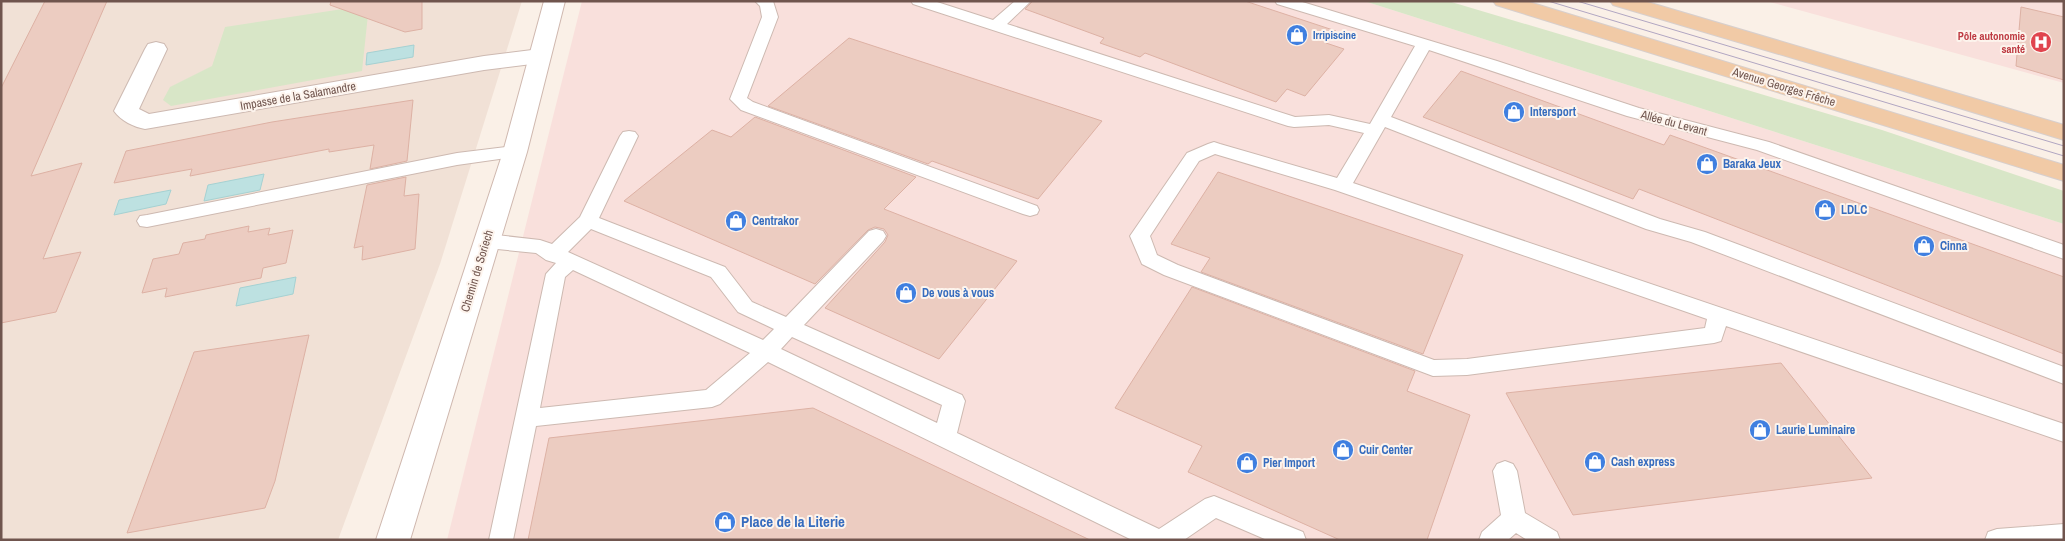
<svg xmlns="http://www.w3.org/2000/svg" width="2065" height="541" viewBox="0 0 2065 541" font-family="'Archivo Narrow',sans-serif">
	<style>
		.residential { fill: #f1e1d6 }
		.commercial { fill: #f9e0dc }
		.green { fill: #d8e6c7 }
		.water { fill: #bde1e1; stroke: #a5d1d2 }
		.building { fill: #ecccc1; stroke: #ddb1a4 }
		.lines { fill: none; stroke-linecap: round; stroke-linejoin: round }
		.service-casing { stroke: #cdb9b1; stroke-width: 2 }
		.minor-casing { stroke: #cdb9b1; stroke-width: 2 }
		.secondary-casing { stroke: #cfb8af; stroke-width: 2 }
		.primary-casing { stroke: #d7cfcd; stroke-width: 2 }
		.service { fill: #fff; fill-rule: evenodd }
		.minor { fill: #fff; fill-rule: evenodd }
		.secondary { fill: #fff; fill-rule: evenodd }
		.primary { fill: #f1caa6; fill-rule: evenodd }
		.tram { stroke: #b1a6c2; stroke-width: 1 }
		.labels { text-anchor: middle; stroke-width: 4; stroke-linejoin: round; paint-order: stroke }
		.far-shop-label { font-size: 11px; font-weight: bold; fill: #366cbe; stroke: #fdf4ed; text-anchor: start }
		.far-health-label { font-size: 11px; font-weight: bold; fill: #be3a42; stroke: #fdf4ed; text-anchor: end }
		.street-label { font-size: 12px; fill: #70554e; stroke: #fdf4ed }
		.shop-label { font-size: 12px; font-weight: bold; fill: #366cbe; stroke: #fdf4ed; text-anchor: start }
		.near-shop-label { font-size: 15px; font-weight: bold; fill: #366cbe; stroke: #fdf4ed; text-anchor: start }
	</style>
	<rect width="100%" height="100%" fill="#faf0e7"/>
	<path class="residential" d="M1 1H522L440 264 338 540H1Z"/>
	<path class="commercial" d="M582 1H1364L2064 224V540H447Z
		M1766 1H2064V83Z"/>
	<path class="green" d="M1364 1H1448L1882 130 2064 191V224Z
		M369 5 362 71 171 106 163 100 170 87 212 66 225 27Z"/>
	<path class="water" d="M414 45 413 57 366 65 367 53Z
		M264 174 260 190 204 201 208 185Z
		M171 190 166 204 114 215 119 200Z
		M296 277 293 294 236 306 240 288Z"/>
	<path class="building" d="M45 1H107L31 176 82 163 43 259 81 252 56 312 1 323V88Z
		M331 1H422V29L405 32 330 5Z
		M1033 1H1245L1336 31 1326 43 1344 49 1305 96 1287 89 1276 102 1145 53 1140 57 1100 43 1104 38 1025 9Z
		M2021 7 2064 17V80L2016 66Z
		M849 38 1060 107 1102 121 1038 199 932 161 928 164 768 106Z
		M1461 71 1664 145 1670 135 2064 277V354L1639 189 1633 199 1423 117Z
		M413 100 407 161 370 169 374 145 329 152V149L190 176 192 169 114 183 126 151 272 122Z
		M755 117 916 177 884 209 1017 261 939 359 825 308 885 242 888 235 884 229 875 227 868 230 815 284 624 201 712 130 731 137Z
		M1218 172 1463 255 1423 354 1201 272 1210 258 1171 244Z
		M406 177 404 196 419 194 415 249 362 260 363 246 354 248 367 185Z
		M249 226 248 232 270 228 268 235 293 230 286 263 263 268 261 278 165 297 167 288 142 293 153 259 179 254 183 243 205 239 206 235Z
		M1192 287 1415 371 1407 391 1470 415 1427 540H1340L1188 472 1202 446 1115 408Z
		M309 335 275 481 265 508 127 533 194 352Z
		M1781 363 1872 478 1573 515 1506 393Z
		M813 408 1090 540H528L549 438Z"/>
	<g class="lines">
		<g class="service-casing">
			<path id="service" d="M755 1H773L778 17 747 98 753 102 1037 206 1039 210 1037 214 1030 216 1023 214 741 110 730 99 762 17 760 6Z
				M911 1H934L993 20 1015 1H1031L1007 24 1295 117 1329 115 1370 124 1415 46 1277 4 1275 1H1299L1497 61 1639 108 1769 142 2064 245V259L1757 150 1627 116 1429 50 1391 117 1660 219 1705 232 2064 367V384L1691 242 1646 229 1385 127 1353 183 2064 424V442L1726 326 1721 341 1714 343 1467 375 1433 376 1164 275 1142 264 1130 236 1187 153 1208 144 1214 142 1220 144 1337 178 1364 133 1329 125 1294 127 1288 126 913 4ZM1215 154 1335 190 1707 319 1705 328 1467 359 1434 360 1178 265 1157 255 1150 236 1199 161Z
				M629 131 635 132 638 136 599 218 725 267 752 302 786 317 869 231 876 229 883 231 886 236 883 241 804 325 962 395 965 401 957 433 1159 529 1205 499 1214 496 1303 532 1306 540H1267L1216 518 1184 540H1132L768 362 720 404 712 407 536 426 513 540H489L546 274 556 263 546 260 536 253 487 248 480 246 477 241 480 236 487 234 540 240 552 244 580 217 620 136 623 132ZM591 229 711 277 738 312 774 329 763 340 568 252ZM573 270 750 353 706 390 540 408 565 277ZM792 337 942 405 937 423 781 349Z
				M515 146 521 148 524 152 521 156 457 165 147 227 140 226 137 221 140 216 147 215 457 153Z
				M1505 461 1513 464 1517 471 1525 513 1557 532 1560 540H1527L1516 533 1508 540H1479L1482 532 1501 515 1493 471 1497 464Z
				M2064 524V540H1985L1988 532 1997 529Z"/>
		</g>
		<g class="minor-casing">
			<path id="minor" d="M156 42 164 44 167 49 139 109 149 114 484 56 540 49 548 51 551 56 548 61 540 63 484 70 145 129C134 127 121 121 114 111L145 49 148 44Z"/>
		</g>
		<g class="secondary-casing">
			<path id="secondary" d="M544 1H565L527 152 410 540H376L503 152Z"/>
		</g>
		<g class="primary-casing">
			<path id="primary" d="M1493 1H1526L2064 165V181L1496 5Z
				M1610 1H1644L2064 125V140L1897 89 1613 5Z"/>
		</g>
		<use href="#service" class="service"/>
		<use href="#minor" class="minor"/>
		<use href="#secondary" class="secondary"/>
		<use href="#primary" class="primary"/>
		<path class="tram" d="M1548 1 2064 156
			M1577 1 2064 146"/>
	</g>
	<defs>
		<g id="shop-disc" transform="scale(1.125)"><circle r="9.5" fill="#3f7fe0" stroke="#fdf4ed"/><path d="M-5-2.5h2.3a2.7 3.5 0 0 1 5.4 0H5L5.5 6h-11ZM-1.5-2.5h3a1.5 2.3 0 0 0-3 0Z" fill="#fff"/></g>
		<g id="hospital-disc" transform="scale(1.125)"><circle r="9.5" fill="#e0444e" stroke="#fdf4ed"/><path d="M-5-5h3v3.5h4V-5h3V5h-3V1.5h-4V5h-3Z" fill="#fff"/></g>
	</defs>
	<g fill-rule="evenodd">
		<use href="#shop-disc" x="1297" y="35"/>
		<use href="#hospital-disc" x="2041" y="42"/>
		<use href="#shop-disc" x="1514" y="112"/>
		<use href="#shop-disc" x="1707" y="164"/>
		<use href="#shop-disc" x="1825" y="210"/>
		<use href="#shop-disc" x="736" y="221"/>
		<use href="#shop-disc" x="1924" y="246"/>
		<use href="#shop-disc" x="906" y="293"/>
		<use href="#shop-disc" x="1760" y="430"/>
		<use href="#shop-disc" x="1343" y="450"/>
		<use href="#shop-disc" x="1595" y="462"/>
		<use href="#shop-disc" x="1247" y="463"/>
		<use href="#shop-disc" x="725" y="522"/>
	</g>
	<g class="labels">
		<g class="far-shop-label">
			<text x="1313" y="39">Irripiscine</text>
		</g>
		<g class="far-health-label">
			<text x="2025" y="40">Pôle autonomie<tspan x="2025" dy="13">santé</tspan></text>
		</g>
		<g class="street-label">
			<text transform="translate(1784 87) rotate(17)" y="4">Avenue Georges Frêche</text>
			<text transform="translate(298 96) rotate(-10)" y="4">Impasse de la Salamandre</text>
			<text transform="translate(1674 123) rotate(15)" y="4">Allée du Levant</text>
			<text transform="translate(477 271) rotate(-73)" y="4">Chemin de Soriech</text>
		</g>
		<g class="shop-label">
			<text x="1530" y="116">Intersport</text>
			<text x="1723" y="168">Baraka Jeux</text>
			<text x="1841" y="214">LDLC</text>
			<text x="752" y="225">Centrakor</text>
			<text x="1940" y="250">Cinna</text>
			<text x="922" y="297">De vous à vous</text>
			<text x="1776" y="434">Laurie Luminaire</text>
			<text x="1359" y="454">Cuir Center</text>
			<text x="1611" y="466">Cash express</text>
			<text x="1263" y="467">Pier Import</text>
		</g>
		<g class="near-shop-label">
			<text x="741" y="527">Place de la Literie</text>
		</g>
	</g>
	<rect width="2065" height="541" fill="none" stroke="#70554e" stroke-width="5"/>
</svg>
